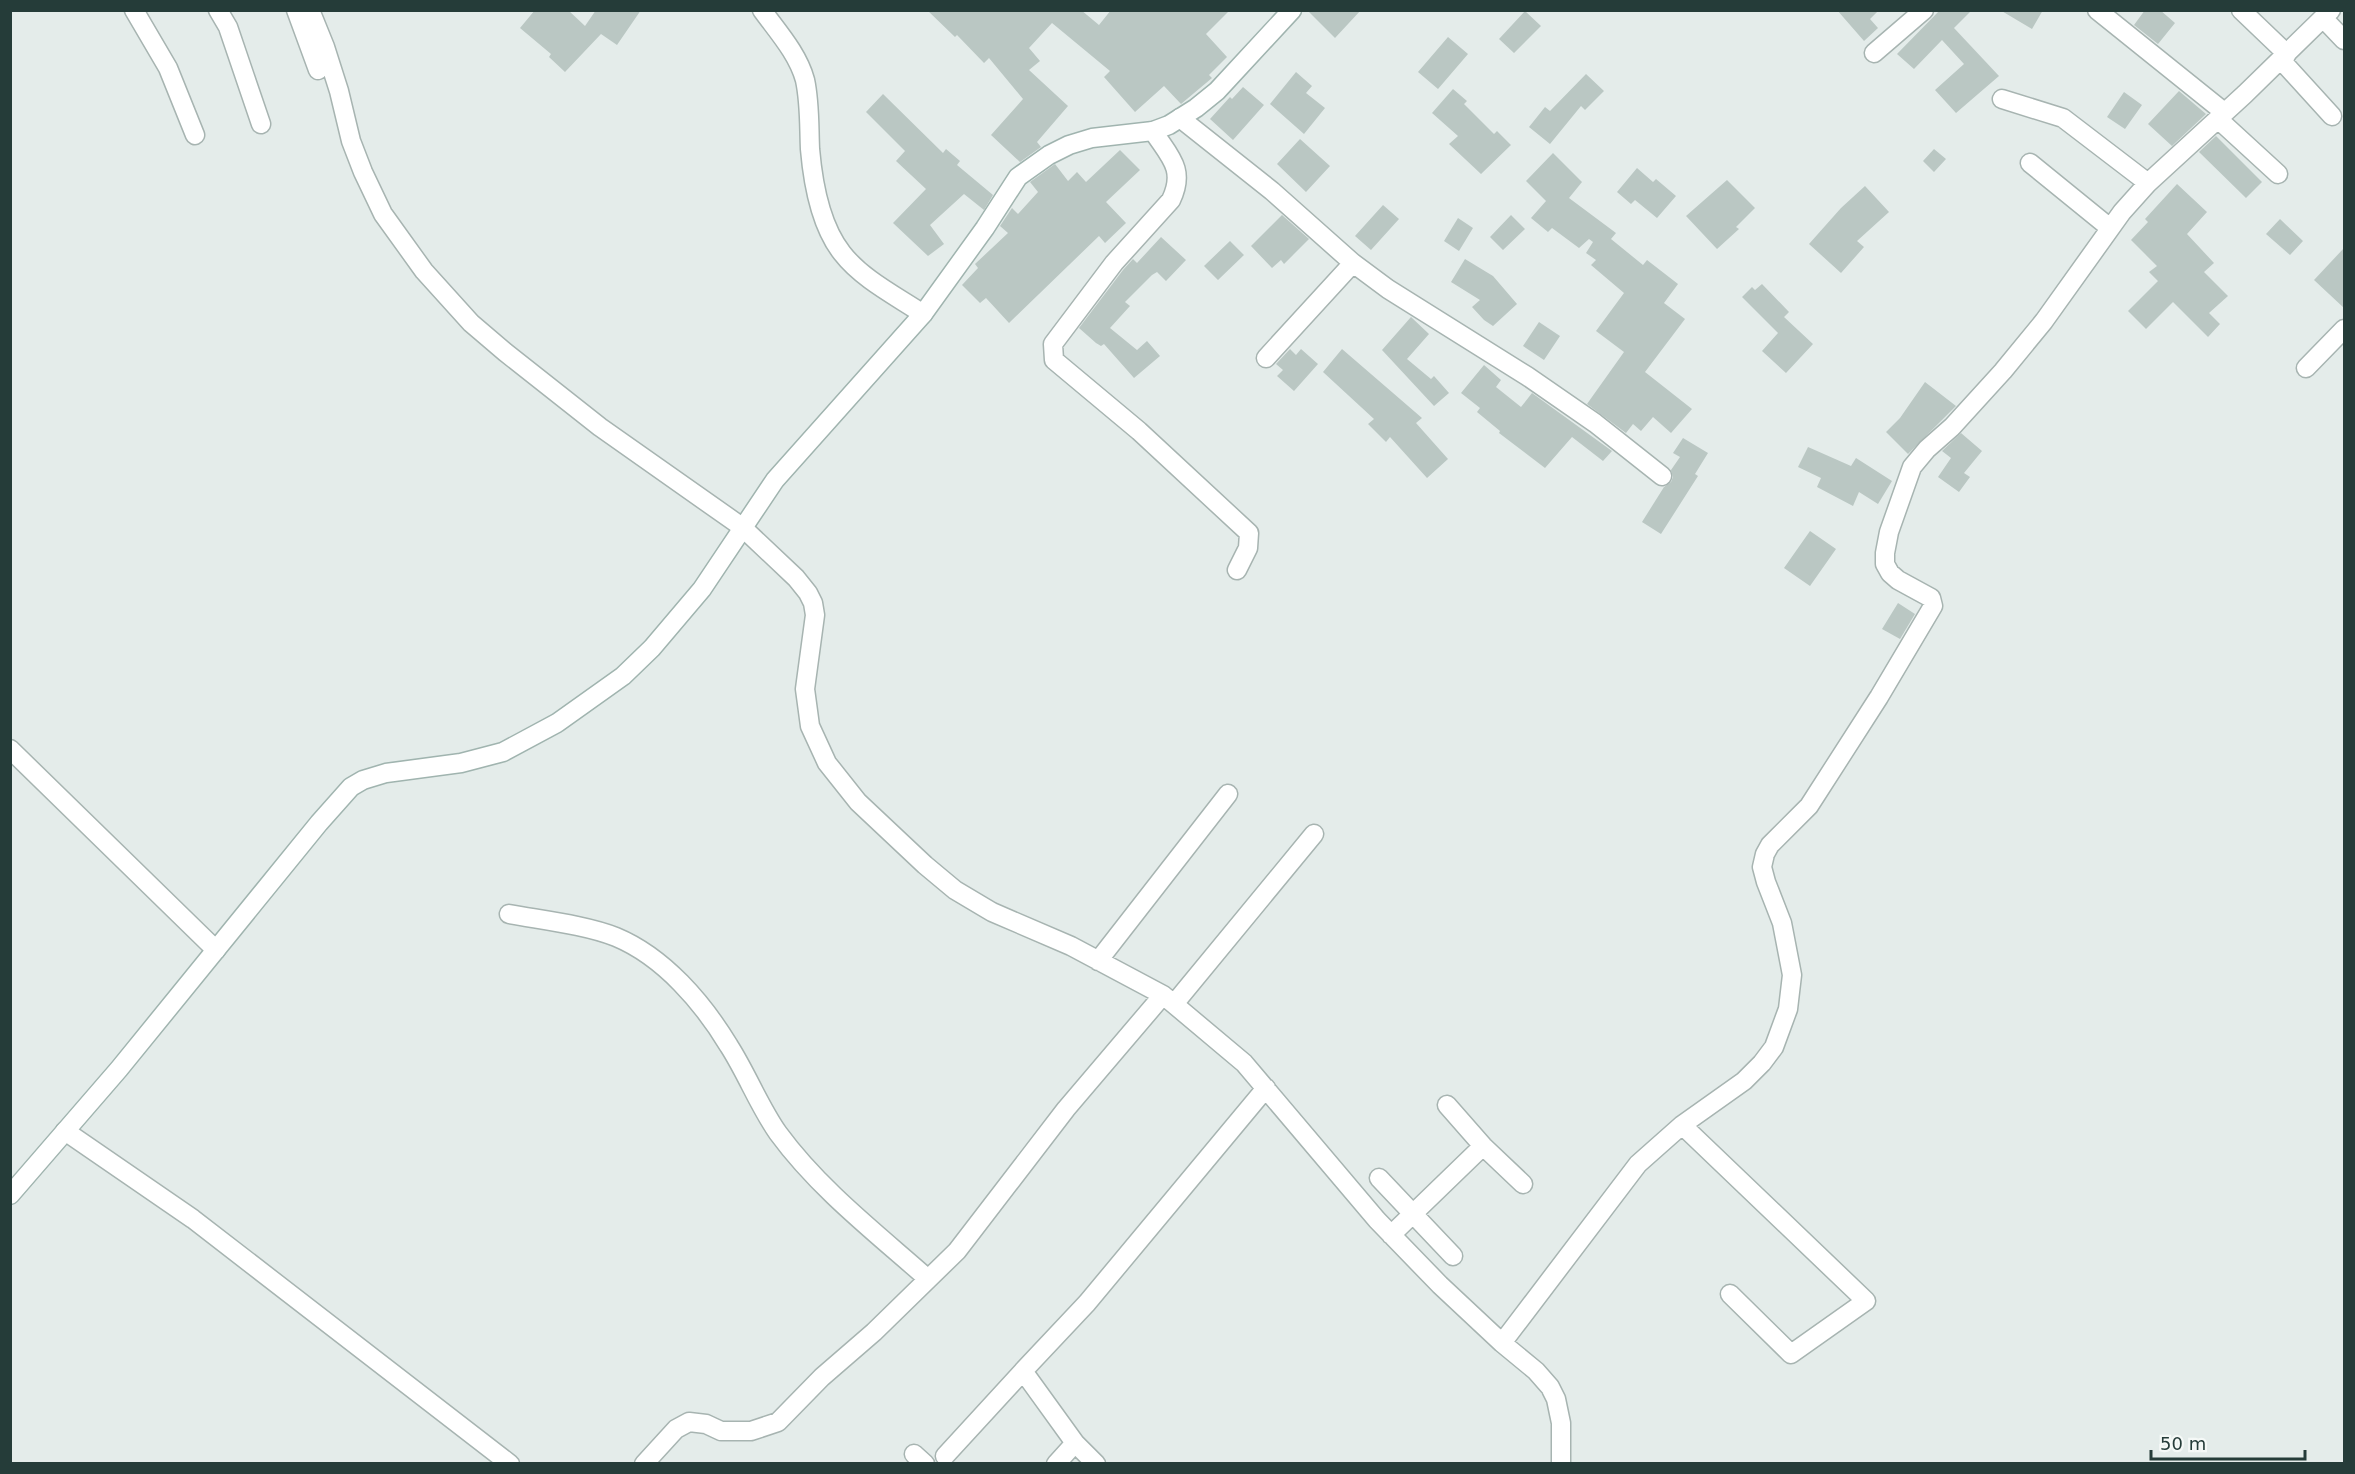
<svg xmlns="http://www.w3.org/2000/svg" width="2355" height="1474" viewBox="0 0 2355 1474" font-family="'DejaVu Sans',sans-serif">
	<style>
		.building { fill: #bac7c3 }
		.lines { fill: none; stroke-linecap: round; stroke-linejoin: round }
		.street-casing { stroke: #a7b4b1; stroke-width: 21 }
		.secondary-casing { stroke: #a0b4af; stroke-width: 21 }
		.street { stroke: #fff; stroke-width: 18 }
		.secondary { stroke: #fff; stroke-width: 18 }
	</style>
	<rect width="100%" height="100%" fill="#e4ecea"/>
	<path class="building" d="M535 10H568L585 26 596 10H641L617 45 601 34 565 72 549 57 551 54 520 28Z
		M927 10H1081L1099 25 1111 10H1230L1206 34 1227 57 1209 75 1212 78 1181 104 1164 86 1135 112 1104 77 1110 71 1052 23 1029 48 1040 61 1029 70 1068 106 1037 142 1041 147 1020 162 991 135 1023 99 989 58 984 63 957 35 955 37Z
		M1307 10H1361L1335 38Z
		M1837 10H1879L1870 19 1878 28 1864 41Z
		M1940 10H1972L1954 28 1999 76 1956 113 1935 90 1964 64 1942 40 1914 69 1897 54Z
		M2000 10H2043L2032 29Z
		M2145 10H2160L2175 23 2158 44 2134 25Z
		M1525 11 1541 26 1514 53 1499 39Z
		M1448 37 1468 54 1438 89 1418 72Z
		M1296 72 1312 86 1306 93 1325 108 1304 134 1270 104Z
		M1586 74 1604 91 1585 110 1581 106 1550 144 1529 127 1545 107 1550 111Z
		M1243 87 1264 105 1233 140 1210 119 1230 97 1232 99Z
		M1453 89 1467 101 1464 104 1494 134 1497 131 1511 145 1481 174 1449 144 1458 136 1432 113Z
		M2179 91 2206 114 2172 146 2148 124Z
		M2124 92 2142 105 2125 129 2107 117Z
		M883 94 943 153 946 149 960 161 957 165 993 195 984 210 964 194 930 225 944 244 928 256 893 223 926 189 896 161 905 151 866 112Z
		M2216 136 2262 182 2246 198 2199 152Z
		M1300 139 1330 166 1306 192 1277 164Z
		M1934 149 1946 159 1934 172 1923 161Z
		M1120 150 1140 170 1106 202 1126 223 1105 243 1099 236 1009 323 986 298 980 303 962 285 978 268 975 264 1008 233 1000 226 1012 208 1018 214 1038 192 1030 182 1055 164 1068 181 1077 172 1086 182Z
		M1553 153 1582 182 1569 198 1616 233 1611 239 1643 265 1647 260 1678 284 1664 303 1685 319 1645 372 1692 409 1671 433 1653 417 1641 431 1633 424 1626 433 1587 404 1624 352 1596 331 1624 293 1591 265 1596 260 1586 253 1593 242 1589 239 1579 248 1552 228 1548 232 1531 218 1546 201 1526 181Z
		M1637 168 1653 182 1656 179 1676 196 1657 218 1635 200 1631 204 1617 192Z
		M1727 180 1755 208 1736 227 1739 229 1717 249 1686 216Z
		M2177 184 2207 212 2187 234 2214 263 2204 272 2228 296 2209 313 2220 324 2208 337 2173 302 2146 329 2128 311 2158 281 2149 272 2157 266 2131 240 2148 222 2145 219Z
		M1865 186 1889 212 1857 241 1864 247 1841 273 1809 244 1841 208Z
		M1383 205 1399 219 1371 250 1355 236Z
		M1282 215 1309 239 1284 264 1281 260 1272 268 1251 246Z
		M1511 215 1525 229 1503 250 1490 237Z
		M1458 218 1473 228 1459 251 1444 241Z
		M2280 219 2303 241 2290 255 2266 234Z
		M1161 237 1186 260 1166 281 1157 272 1152 275 1125 302 1130 306 1110 328 1137 350 1147 341 1160 356 1134 378 1104 344 1101 346 1096 343 1079 328 1123 270 1133 259 1137 263Z
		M1230 241 1244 255 1218 280 1204 266Z
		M2344 248V308L2314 280Z
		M1465 259 1493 276 1517 304 1493 326 1484 320 1472 307 1480 300 1451 282Z
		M1762 284 1789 312 1784 317 1813 344 1786 373 1762 351 1778 333 1742 297 1752 287 1755 290Z
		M1411 317 1429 334 1407 359 1431 379 1434 376 1449 393 1434 406 1382 350Z
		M1539 322 1560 336 1544 360 1523 346Z
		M1290 349 1296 355 1301 349 1318 364 1294 391 1277 376 1283 370 1276 364Z
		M1342 349 1422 418 1416 423 1448 459 1427 478 1390 437 1386 442 1368 424 1374 419 1323 372Z
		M1484 365 1501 380 1496 387 1521 407 1532 393 1612 451 1603 461 1572 437 1545 468 1499 433 1500 431 1477 412 1480 408 1461 393Z
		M1925 382 1956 406 1908 454 1886 432 1900 418Z
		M1961 433 1982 451 1964 473 1970 477 1959 492 1938 477 1951 458 1942 451Z
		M1683 438 1708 453 1695 474 1698 476 1661 534 1642 522 1664 487 1671 482 1673 477 1671 470 1680 457 1673 453Z
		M1808 447 1851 466 1856 458 1892 481 1878 504 1859 492 1853 506 1817 487 1821 478 1798 467Z
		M1810 531 1836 549 1810 586 1784 568Z
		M1898 603 1915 614 1900 639 1882 629Z"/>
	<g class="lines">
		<g class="street-casing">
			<path id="street" d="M134 10 168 68 195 135
				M218 10 228 27 261 124
				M296 10 318 70
				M310 10 325 47 339 91 351 141 363 172 383 214 424 271 471 323 505 352 600 427 742 527 796 578 808 593 813 603 815 615 805 689 810 726 827 763 858 802 925 865 955 890 992 912 1071 946 1163 995 1244 1063 1377 1220 1440 1285 1502 1343 1536 1371 1550 1387 1556 1399 1561 1423V1464
				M762 10C778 32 798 54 805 80 810 103 809 126 810 149 813 184 820 225 842 253 862 279 896 296 923 314
				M2097 10 2224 112
				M2241 10 2287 54
				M2324 19 2344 40
				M1874 53 1924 10
				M2281 60 2332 116
				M2002 99 2063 118 2148 183
				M1180 118 1272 191 1353 263 1388 289 1527 376 1595 423 1662 476
				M2218 119 2278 174
				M1153 131C1169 156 1186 169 1171 200L1114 263 1053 344 1054 360 1139 431 1249 533 1248 548 1237 570
				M2030 163 2110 228
				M1266 358 1353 263
				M2306 368 2344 329
				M10 749 216 950
				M509 914C541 920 586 925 616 937 664 957 703 1003 729 1046 747 1074 759 1106 778 1133 819 1189 876 1233 928 1279
				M1098 961 1228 794
				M1174 1004 1314 834
				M1447 1105 1483 1146 1523 1184
				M1682 1125 1866 1301 1791 1354 1730 1294
				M65 1131 193 1219 510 1464
				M1379 1178 1453 1256
				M1391 1235 1483 1146
				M1502 1343 1638 1164 1682 1125 1744 1081 1762 1063 1774 1047 1788 1009 1792 975 1782 923 1766 882 1762 867 1765 854 1770 845 1809 806 1879 697 1933 606 1931 598 1898 580 1890 573 1885 564V553L1889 532 1912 467 1927 449 1952 427 2003 371 2044 321 2122 212 2148 183 2245 94 2331 10
				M914 1454 925 1464
				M945 1456 1023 1371
				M644 1464 676 1429 689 1422 706 1424 721 1431H751L778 1422 822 1377 874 1332 957 1251 1066 1109 1163 995
				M1056 1464 1075 1443
				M1096 1464 1075 1443 1023 1371 1087 1303 1266 1088"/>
		</g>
		<g class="secondary-casing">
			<path id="secondary" d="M10 1195 119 1069 319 823 351 787 363 780 386 773 461 763 503 752 557 723 623 676 652 648 702 589 775 480 923 314 985 228 1018 177 1049 155 1069 145 1092 138 1153 131 1169 125 1196 108 1217 91 1292 10"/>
		</g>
		<use href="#street" class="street"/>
		<use href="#secondary" class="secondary"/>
	</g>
	<rect width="2355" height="1474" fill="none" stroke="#253c39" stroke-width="24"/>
	<path d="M2151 1450v9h154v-9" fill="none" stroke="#253c39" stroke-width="3"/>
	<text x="2160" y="1450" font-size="18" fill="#253c39" stroke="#f5f9f7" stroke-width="4.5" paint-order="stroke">50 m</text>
</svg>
